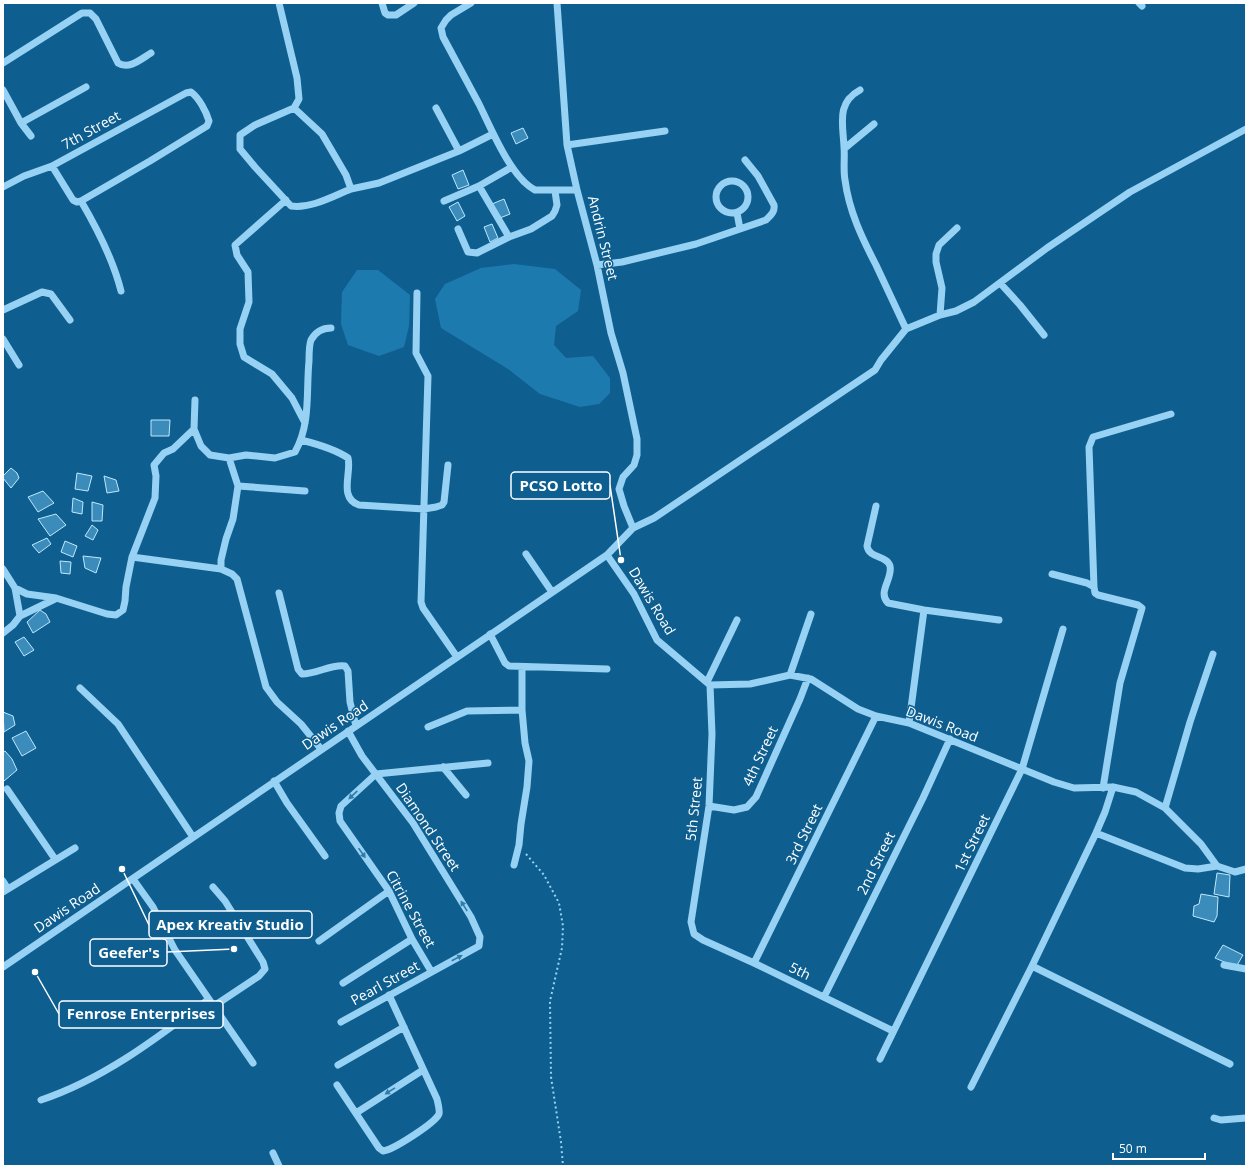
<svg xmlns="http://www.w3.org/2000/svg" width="1249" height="1169" viewBox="0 0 1249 1169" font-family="'Open Sans',sans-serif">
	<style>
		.green { fill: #1d7aae }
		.building { fill: #3b8cbb; stroke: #bfe7fe }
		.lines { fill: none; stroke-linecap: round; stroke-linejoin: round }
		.path { stroke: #97d2f4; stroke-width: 2; stroke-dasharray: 2 3; stroke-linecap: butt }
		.minor { stroke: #97d2f4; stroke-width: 7 }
		.oneway { fill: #307ca9 }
		.labels { text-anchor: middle; stroke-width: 3; stroke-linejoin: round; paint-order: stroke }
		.street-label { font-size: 14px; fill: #fff; stroke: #0e5f90 }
		.leader { fill: none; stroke: #fff; stroke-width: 1.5 }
		.callout-dot { fill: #fff; stroke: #0e5f90; stroke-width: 1.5 }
		.callout { fill: #0e5f90; stroke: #fff; stroke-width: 1.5 }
		.callout-label { font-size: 15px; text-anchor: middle; font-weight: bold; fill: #fff }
	</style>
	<rect width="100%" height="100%" fill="#0e5f90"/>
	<path class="green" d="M514 264 555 269 581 290 578 311 556 326 554 345 566 358 593 356 610 378V393L599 404 580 407 540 394 508 369 441 328 435 299 445 284 481 268Z
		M357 270H378L410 295 409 326 404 347 379 356 348 345 341 324 342 292Z"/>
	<path class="building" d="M523 128 528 138 516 144 511 133Z
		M463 170 469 185 458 189 452 175Z
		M504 199 510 214 500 218 492 204Z
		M458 202 465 216 457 221 449 207Z
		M492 224 498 238 490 242 484 227Z
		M151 420H170L169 436H151Z
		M11 468 17 473 19 478 11 488 3 478V476Z
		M77 473 92 476 88 491 75 489Z
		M104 476 116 480 119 491 107 493Z
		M43 491 54 503 38 512 28 497Z
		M73 498 83 502 82 514 72 512Z
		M92 502 103 505 102 521H92Z
		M56 514 66 525 50 536 38 519Z
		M92 525 98 530 93 540 85 536Z
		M47 538 51 544 39 553 32 545Z
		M65 541 77 546 73 557 61 552Z
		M83 556 101 558 96 573 85 568Z
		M60 561 71 562 70 574 61 573Z
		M40 610 46 614 50 622 33 633 27 622Z
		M24 637 34 650 24 656 15 642Z
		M3 712 13 716 15 725 4 732Z
		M26 731 36 748 22 756 12 738Z
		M5 751 12 759 17 770 4 781 3 779V752Z
		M1217 873 1230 875 1229 897 1214 894Z
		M1201 894 1218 897 1217 916 1214 922 1193 916 1194 906 1199 904Z
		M1223 945 1243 955 1236 967 1215 958Z"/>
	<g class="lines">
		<path class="path" d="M526 854 544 875 559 903 563 926 562 948 550 1001 551 1077 561 1142 563 1166"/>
		<path class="minor" d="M279 3 297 78 299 99 294 108 255 125 240 135V149L255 167 291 206C311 209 333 196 351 189L346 175 322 134 294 108
			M382 3 385 13 388 15H396L414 3
			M471 3 451 15 446 20 441 28 443 37C455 59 467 82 479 104 491 128 511 178 535 190H577L597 265 611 333 623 373 637 439V455L634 465 623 477 619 489 624 506 633 528
			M557 3 567 145 577 190
			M1139 3 1142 6
			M3 63 82 13H90L96 19 118 63C129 70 141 59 151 53
			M3 90 21 123 31 136
			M860 90C836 103 843 124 844 147 845 158 843 169 845 180 849 211 862 238 876 265 886 286 896 308 906 329
			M436 108 459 151
			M21 123 86 87
			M567 145 665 131
			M845 148 874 124
			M716 197a16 16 0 1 1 32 0a16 16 0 1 1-32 0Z
			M479 186 509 237
			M3 187 24 176 52 166 186 93 191 92C199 98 206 111 209 121L207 126 150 161 81 201 77 202 73 200 52 166
			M351 189 379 183 459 151 493 134
			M286 200 235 245 237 255 248 272 249 302 240 329V344L244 357 272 374 292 398 305 423
			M81 201C98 230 113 259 121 291
			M444 201 479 186 512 167
			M737 213 740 229
			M458 229 468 252 477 253 509 237 531 229 552 216 555 211 557 205 555 191
			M597 265 622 262 696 244 766 220C771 215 775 212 774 205L758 176 745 160
			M1000 283 1020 305 1044 335
			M417 293 416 353 428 376 421 602 423 608 457 657
			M3 310 42 292 51 294 70 320
			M940 315 942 288 936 262V254L939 245 957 228
			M3 339 19 365
			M195 400 194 429 201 446 210 455 229 458 246 455 275 458 295 452C311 424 306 391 309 361 309 355 309 345 311 340 316 331 323 328 331 328
			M301 440C317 444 335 449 348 458 352 472 338 498 359 505L424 509 436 507 442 505 444 502 448 465
			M238 486 305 491
			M876 506 867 546C869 559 887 555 890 566 893 579 877 592 888 603L924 610 999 620
			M526 554 552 592
			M607 555 634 594 657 640 710 685 750 684 790 675 811 679 858 709 876 716 909 723 1054 782 1074 788 1113 787 1136 792 1165 808 1201 844 1217 866 1235 872 1246 869
			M132 557 221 569 232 574 237 579 266 687 277 702 301 724 321 749
			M3 569 15 588 20 616
			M221 569V560L226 539 233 519 238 486 229 458
			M1052 574 1087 583 1094 587 1095 593 1098 595 1138 605 1142 608 1120 683 1103 788
			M1094 587 1089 447 1093 437 1171 414
			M15 588 27 594 56 598 107 614 116 615 123 610 125 601 126 587 132 557 155 498 156 476 154 465 164 453 173 449 194 429
			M279 593 298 669 302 674C317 674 331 664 345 666L348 671 350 702 356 726
			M3 633 13 625 20 616 55 599
			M490 634 505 663 509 666 607 669
			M790 675 811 614
			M707 682 737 620
			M710 685 712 734 709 806 691 922 694 934 703 940 754 963 893 1031
			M80 688 118 724 193 837
			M909 723 924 610
			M428 727 467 711 522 710
			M443 767 466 795
			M274 781 287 803 325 856
			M7 789 55 859
			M709 806 734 810 747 807 756 797 800 699 808 678
			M1165 808 1190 722 1213 654
			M1096 833 1185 868 1198 869 1217 866
			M514 865 519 845 521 824 527 787 529 761 525 743 522 710V667
			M133 879 153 907 175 950 253 1063
			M3 881 8 889
			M213 887 225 901 263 962 265 969 259 976 214 1006
			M3 892 75 848
			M319 941 389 891
			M754 963 876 716
			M1224 965 1246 969
			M1032 966 1230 1064
			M3 967 607 555 633 528 654 518 875 370 881 360 906 329 940 315 956 311 974 302 1047 248 1130 192 1246 129
			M431 971 412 939 389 891 340 821 339 813 341 806 376 774 488 763
			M343 983 412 939
			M824 997 923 798 950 739
			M341 1022 479 946 480 937 471 917 413 823 362 756 348 731
			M880 1059 1022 769 1063 629
			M338 1065 404 1027
			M337 1085 379 1148 383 1151C393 1150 435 1123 439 1114 440 1110 438 1104 437 1099L389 995
			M971 1087 1032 966 1096 833 1105 812 1113 787
			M41 1100C104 1079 157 1038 209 999
			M356 1113 423 1070
			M1214 1118 1221 1120 1246 1118
			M273 1153 279 1166"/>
	</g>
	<defs><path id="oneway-solid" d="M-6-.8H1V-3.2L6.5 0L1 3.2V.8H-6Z"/></defs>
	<g class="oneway">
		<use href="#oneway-solid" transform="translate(353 795) rotate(137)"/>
		<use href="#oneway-solid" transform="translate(362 853) rotate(55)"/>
		<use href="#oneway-solid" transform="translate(464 906) rotate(-122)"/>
		<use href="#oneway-solid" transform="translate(457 958) rotate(-28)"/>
		<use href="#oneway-solid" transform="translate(390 1091) rotate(148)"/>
	</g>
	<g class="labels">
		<g class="street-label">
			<text transform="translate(91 130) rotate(-29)" y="5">7th Street</text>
			<text transform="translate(603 238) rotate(76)" y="5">Andrin Street</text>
			<text transform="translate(652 601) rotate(59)" y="5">Dawis Road</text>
			<text transform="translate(942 724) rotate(21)" y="5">Dawis Road</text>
			<text transform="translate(335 725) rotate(-34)" y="5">Dawis Road</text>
			<text transform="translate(760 756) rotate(-65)" y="5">4th Street</text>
			<text transform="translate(694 809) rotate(-84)" y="5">5th Street</text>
			<text transform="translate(428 827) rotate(56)" y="5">Diamond Street</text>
			<text transform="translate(804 834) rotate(-64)" y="5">3rd Street</text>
			<text transform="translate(972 843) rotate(-64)" y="5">1st Street</text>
			<text transform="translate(876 863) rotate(-64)" y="5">2nd Street</text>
			<text transform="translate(67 908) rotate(-34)" y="5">Dawis Road</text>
			<text transform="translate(411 909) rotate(61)" y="5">Citrine Street</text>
			<text transform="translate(800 971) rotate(26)" y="5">5th</text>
			<text transform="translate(385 983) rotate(-29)" y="5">Pearl Street</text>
		</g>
	</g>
	<path class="leader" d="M621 560L610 485M122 869L149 925M234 949L167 952M35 972L59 1014"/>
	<g class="callout-dot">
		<circle cx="621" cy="560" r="4"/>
		<circle cx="122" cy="869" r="4"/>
		<circle cx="234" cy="949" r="4"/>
		<circle cx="35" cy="972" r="4"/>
	</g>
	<g class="callout">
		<rect x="511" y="472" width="99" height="27" rx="4"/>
		<rect x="149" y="911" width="163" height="27" rx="4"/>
		<rect x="90" y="939" width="77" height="27" rx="4"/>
		<rect x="59" y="1001" width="164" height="27" rx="4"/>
	</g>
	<g class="callout-label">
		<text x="561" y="491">PCSO Lotto</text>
		<text x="230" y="930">Apex Kreativ Studio</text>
		<text x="129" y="958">Geefer's</text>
		<text x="141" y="1019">Fenrose Enterprises</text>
	</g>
	<rect width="1249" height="1169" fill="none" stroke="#ffffff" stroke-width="8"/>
	<path d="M1113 1153v6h92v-6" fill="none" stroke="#ffffff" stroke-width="2"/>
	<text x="1119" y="1153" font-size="12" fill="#ffffff" stroke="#0e5f90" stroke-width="3" paint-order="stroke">50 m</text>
</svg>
